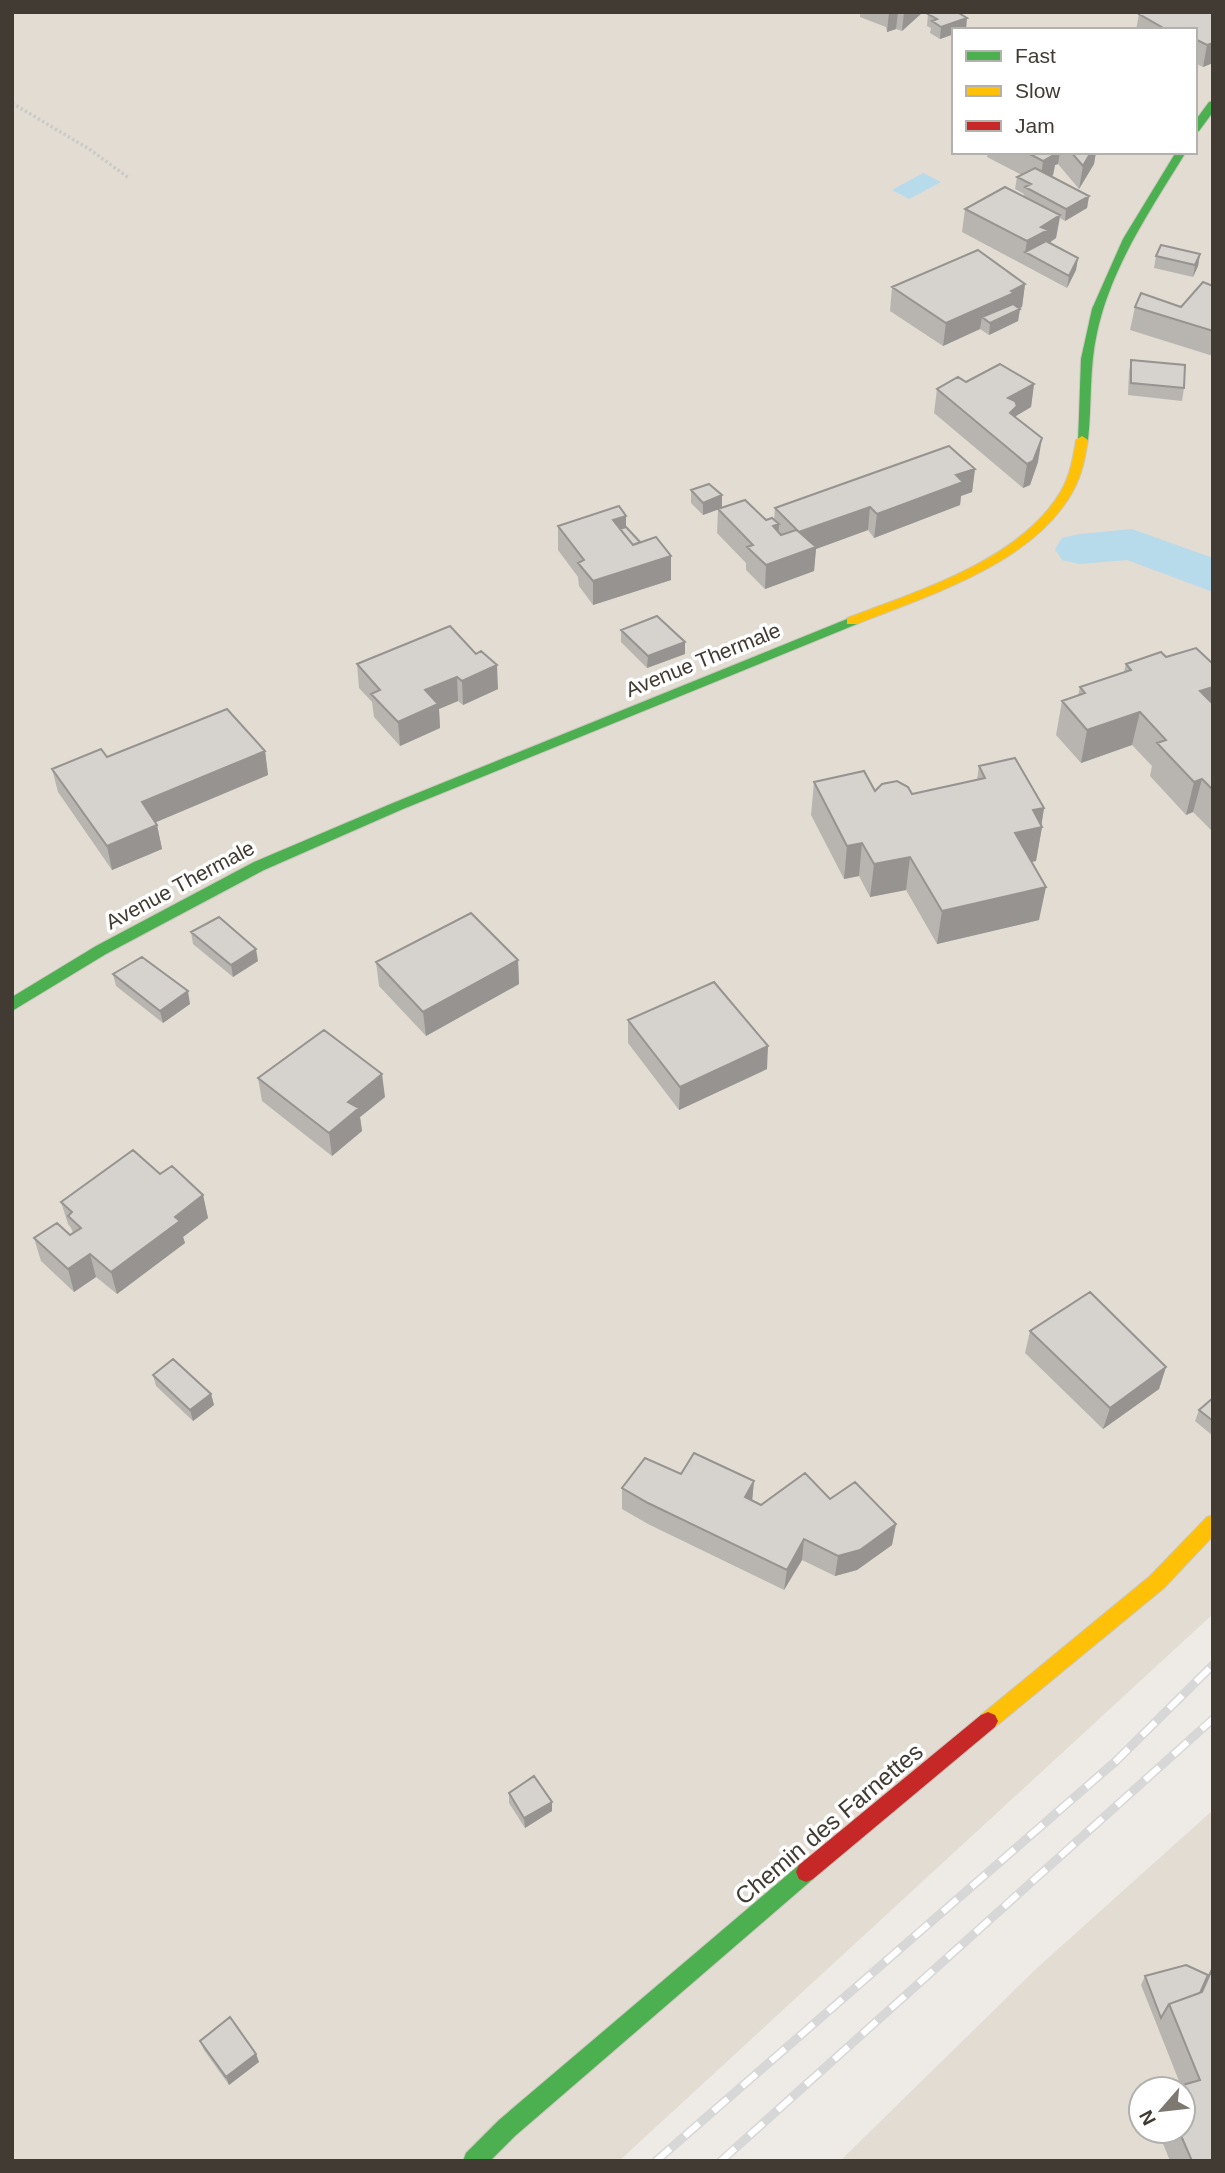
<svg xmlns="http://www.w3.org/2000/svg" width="1225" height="2173" viewBox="0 0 1225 2173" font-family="Arial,sans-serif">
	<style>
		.residential { fill: #e2dcd3; fill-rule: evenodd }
		.water { fill: #b7dbeb }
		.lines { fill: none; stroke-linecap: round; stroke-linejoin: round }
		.canal { fill: #b7dbeb; fill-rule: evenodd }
		.fast-casing { stroke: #ccc7bd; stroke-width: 2 }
		.slow-casing { stroke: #ccc7bd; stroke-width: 2 }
		.jam-casing { stroke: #ccc7bd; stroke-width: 2 }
		.path { stroke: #cccac6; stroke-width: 3.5; stroke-dasharray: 2.5 2.5; stroke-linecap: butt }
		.fast { fill: #4caf50; fill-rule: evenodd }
		.slow { fill: #ffc107; fill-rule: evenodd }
		.jam { fill: #c62828; fill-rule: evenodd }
		.rail-casing { stroke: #d8d7d7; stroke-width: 9 }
		.rail { stroke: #fff; stroke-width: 6; stroke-dasharray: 19; stroke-linecap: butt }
		.wall { fill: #b8b5b0 }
		.shaded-wall { fill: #969390 }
		.building { fill: #d6d2cd; stroke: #969390; stroke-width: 2 }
		.labels { text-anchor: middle; stroke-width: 7; stroke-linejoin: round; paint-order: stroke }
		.street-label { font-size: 21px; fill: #423b33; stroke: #fff }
		.near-street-label { font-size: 24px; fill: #423b33; stroke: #fff }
	</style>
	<rect width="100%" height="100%" fill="#eeeae6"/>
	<path class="residential" d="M12 12H1213V1614L619 2161H12ZM954 30H1195V152H954Z
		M1213 1810V2161H840L1037 1968ZM1141 2089H1183V2131H1141Z"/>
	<path class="water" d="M923 173 941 182 909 199 892 190Z"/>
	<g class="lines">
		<path class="canal" d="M1132 529 1213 558V592L1127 560 1080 564 1062 560 1055 549 1062 538 1080 534Z"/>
		<g class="fast-casing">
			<path id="fast" d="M1213 101V112L1199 131 1195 132V121L1209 102Z
				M1176 152H1186C1151 209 1111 267 1097 333 1089 368 1092 405 1088 440L1086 443H1078L1081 359 1092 309 1123 239Z
				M852 617 859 621 857 624 403 809 264 870 106 954 12 1011V997L96 946 254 862 393 803Z
				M806 1862 813 1865 816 1872 813 1879 515 2136 490 2161H463L466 2153 499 2120 799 1865Z"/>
		</g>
		<g class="slow-casing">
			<path id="slow" d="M1082 436 1088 440C1085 458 1082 475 1073 491 1033 564 929 595 857 624H847V618C917 591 1021 560 1061 491 1070 476 1073 458 1076 440Z
				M1213 1515V1536L1164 1588 995 1727 988 1730 981 1727 978 1721 981 1715 1150 1576 1207 1517Z"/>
		</g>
		<g class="jam-casing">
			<path id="jam" d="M988 1712 995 1715 998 1721 995 1727 813 1879 806 1882 799 1879 796 1872 799 1865 981 1715Z"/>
		</g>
		<path class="path" d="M12 103 89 149 129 178"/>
		<use href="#fast" class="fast"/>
		<use href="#slow" class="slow"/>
		<use href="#jam" class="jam"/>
		<g class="rail-casing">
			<path id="rail" d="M656 2161 1116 1761 1213 1665
				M721 2161 1213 1719"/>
		</g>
		<use href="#rail" class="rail"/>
	</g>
	<path class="wall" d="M860 12H923L902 31 896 29 887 32 886 27 860 17Z
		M1213 12V63L1203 67 1195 63V30H1136L1139 14Z
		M928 14 954 30V34L940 39 930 33 931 28 927 26Z
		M988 152H1096L1094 164 1079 189 1058 164 1055 165 1053 175 1052 177 1089 196 1087 208 1065 221 1060 218 1056 238 1049 243 1078 258 1076 270 1067 288 962 232 965 209 1023 197 1024 194 1015 189 1017 177 1022 175 987 157Z
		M1200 254 1198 266 1193 277 1154 268 1156 256Z
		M1025 284 1022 307 1019 308 1020 309 1018 321 989 335 980 329 943 346 890 311 892 287Z
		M1213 286V356L1130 330 1135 307H1181Z
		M1131 360 1184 388 1182 401 1128 395 1129 372Z
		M966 382 1034 384 1031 407 1016 416 1015 417 1038 462 1030 485 1023 488 934 413 937 389Z
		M975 469 972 492 961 496 960 505 874 538 868 530 816 549 814 571 765 589 746 570V563L717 533 718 509 766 520H774L775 508Z
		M691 490 722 495V508L703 515 691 503Z
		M626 516V527L671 580 593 605 579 586 578 577 558 550V526Z
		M450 626 498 689 463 705 458 701 439 709 440 728 400 746 374 717 372 702 359 688 357 664Z
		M621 630 685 654 647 668 621 642Z
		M1166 657 1213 664V832L1193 812 1186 815 1150 776 1152 766 1132 745 1081 763 1056 735 1062 701 1078 696 1080 687 1124 672 1126 664Z
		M265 751 268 775 155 822 157 825 162 849 112 870 58 792 52 769 107 757Z
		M979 766 1044 808 1041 825 1042 827 1036 861 1031 862 1039 920 937 944 906 890 870 897 859 876 844 879 811 815 814 782 875 791 912 794 977 780Z
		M191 932 258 961 233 977 193 944Z
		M518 960 519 984 426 1036 379 986 376 962Z
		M113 974 190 1004 163 1023 116 986Z
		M628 1020 767 1069 679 1110 628 1043Z
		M258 1078 385 1097 360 1117 362 1131 332 1156 262 1101Z
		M160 1174 203 1195 208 1218 183 1237 185 1243 117 1294 96 1277 74 1292 41 1261 34 1238 70 1235 73 1233 71 1228 68 1224 61 1202Z
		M1030 1331 1166 1367 1159 1389 1103 1429 1025 1353Z
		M153 1375 211 1394 214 1405 193 1421 156 1386Z
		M1213 1398V1436L1195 1421 1199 1410Z
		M681 1474 754 1481 752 1500 761 1505 830 1499 896 1524 892 1545 857 1570 835 1576 802 1560 784 1590 648 1524 622 1509V1488Z
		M509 1793 552 1811 525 1828 509 1803Z
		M1213 1966V2161H1170L1158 2131H1183L1181 2086 1141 1985 1145 1976 1208 1975Z
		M200 2041 256 2054 259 2062 229 2085 204 2050Z"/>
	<path class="shaded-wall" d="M889 12H898L896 29 887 32Z
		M904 12H923L902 31Z
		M967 18 966 30H954V34L940 39 941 27Z
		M1213 43V63L1203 67 1207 45Z
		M1049 152H1060L1058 164 1055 165 1053 175 1040 184 1043 161Z
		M1091 152H1096L1094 164 1079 189 1083 166Z
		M1089 196 1087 208 1065 221 1066 209Z
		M1060 215 1056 238 1046 245 1025 252 1023 264 1027 241 1041 227Z
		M1200 254 1198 266 1193 277 1195 265Z
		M1078 258 1076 270 1067 288 1069 276Z
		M1025 284 1022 307 1011 312 1020 309 1018 321 989 335 990 323 982 317 980 329 943 346 946 323Z
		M1034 384 1031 407 1016 416 1013 430 1008 398Z
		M1042 438 1038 462 1030 485 1023 488 1027 464Z
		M975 469 972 492 961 496 960 505 874 538 877 514 956 475Z
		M722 495V508L703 515V503Z
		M870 507 868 530 816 549 814 571 765 589 766 565 799 532Z
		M626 516V540L613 520Z
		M779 524 778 548 773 526Z
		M671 556V580L593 605V581Z
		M685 642V654L647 668 648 656Z
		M497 665 498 689 463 705 462 681Z
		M457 677 458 701 439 709 440 728 400 746 398 722 425 690Z
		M1213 687V717L1200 691Z
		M1140 712 1132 745 1081 763 1087 730Z
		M265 751 268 775 147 826 142 802Z
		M1202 779 1193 812 1186 815 1194 782Z
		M1044 808 1041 828 1042 827 1036 861 1009 866 1015 833 1033 810Z
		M157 825 162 849 112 870 107 846Z
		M862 843 859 876 844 879 847 846Z
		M910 857 906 890 870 897 874 864Z
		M1046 887 1039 920 937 944 942 911Z
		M256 949 258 961 233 977 231 965Z
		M518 960 519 984 426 1036 423 1012Z
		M188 991 190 1004 163 1023 160 1011Z
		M768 1046 767 1069 679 1110 680 1087Z
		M382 1074 385 1097 360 1117 362 1131 332 1156 329 1133 348 1102Z
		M203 1195 208 1218 183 1237 185 1243 117 1294 111 1272 175 1217Z
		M90 1254 96 1277 74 1292 68 1269Z
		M1166 1367 1159 1389 1103 1429 1110 1408Z
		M211 1394 214 1405 193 1421 190 1410Z
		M754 1481 752 1502 745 1497Z
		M896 1524 892 1545 857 1570 835 1576 838 1556Z
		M804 1539 802 1560 784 1590 787 1570Z
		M552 1802V1811L525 1828 524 1818Z
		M256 2054 259 2062 229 2085 226 2077Z"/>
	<path class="building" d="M934 12H957L967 18 941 27 932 21 937 19 928 14Z
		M1143 12H1213V43L1207 45 1195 39V30H1167L1139 14Z
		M1026 152H1057V153L1043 161Z
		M1071 152H1091L1083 166Z
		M1035 168 1089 196 1066 209 1025 187 1031 184 1017 177Z
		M1005 187 1060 215 1041 227 1048 230 1027 241 965 209Z
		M1046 241 1078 258 1069 276 1025 252Z
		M1161 245 1200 254 1195 265 1156 256Z
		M978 250 1025 284 1011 291 1014 293 946 323 892 287Z
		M1203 282 1213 286V331L1135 307 1141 293 1181 307Z
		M1013 304 1020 309 990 323 982 317Z
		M1131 360 1185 365 1184 388 1131 383Z
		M1000 364 1034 384 1008 398 1015 401 1017 406 1010 413 1042 438 1033 461 1027 464 937 389 958 377 966 382Z
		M949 446 975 469 956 475 963 482 877 514 870 507 799 532 816 547 766 565 747 547 753 545 718 509 745 500 766 520 772 518 779 524 773 526 781 535 796 530 799 532 775 508Z
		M709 484 722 495 703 503 691 490Z
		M619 506 626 516 613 520 633 545 656 537 671 556 593 581 578 563 584 560 558 526Z
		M626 527 640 542 633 545 620 529Z
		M657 616 685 642 648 656 621 630Z
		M450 626 476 654 481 651 497 665 462 681 457 677 425 690 438 704 398 722 371 694 380 690 357 664Z
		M1196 648 1213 664V687L1200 691 1213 704V790L1202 779 1194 782 1157 743 1166 740 1140 712 1087 730 1062 701 1085 693 1080 687 1131 670 1126 664 1161 652 1166 657Z
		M227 709 265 751 142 802 157 825 107 846 52 769 101 749 107 757Z
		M1015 758 1044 808 1033 810 1042 827 1015 833 1046 887 942 911 910 857 874 864 862 843 847 846 814 782 864 771 875 791 882 784 897 781 908 787 912 794 985 778 979 766Z
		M471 913 518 960 423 1012 376 962Z
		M219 917 256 949 231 965 191 932Z
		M142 957 188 991 160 1011 113 974Z
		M714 982 768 1046 680 1087 628 1020Z
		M324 1030 382 1074 348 1102 359 1108 329 1133 258 1078Z
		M133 1150 160 1174 172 1166 203 1195 175 1217 180 1221 111 1272 90 1254 68 1269 34 1238 57 1223 70 1235 81 1228 68 1216 72 1212 61 1202Z
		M1090 1292 1166 1367 1110 1408 1030 1331Z
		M173 1359 211 1394 190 1410 153 1375Z
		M1213 1398V1421L1199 1410Z
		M694 1453 754 1481 745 1497 761 1505 805 1473 830 1499 855 1482 896 1524 860 1550 838 1556 804 1539 787 1570 648 1503 622 1488 645 1458 681 1474Z
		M534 1776 552 1802 524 1818 509 1793Z
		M1186 1965 1208 1975 1200 1993 1169 2004 1161 2018 1145 1976Z
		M1213 1967V2161H1192L1179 2131H1183V2089H1169L1200 2080 1169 2004 1202 1992Z
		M230 2017 256 2054 226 2077 200 2041Z"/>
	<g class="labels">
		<g class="street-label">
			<text transform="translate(703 660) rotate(-22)" y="7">Avenue Thermale</text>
			<text transform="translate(180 885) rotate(-28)" y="7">Avenue Thermale</text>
		</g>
		<g class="near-street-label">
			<text transform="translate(829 1824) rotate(-40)" y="8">Chemin des Farnettes</text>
		</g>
	</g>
	<rect width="1225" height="2173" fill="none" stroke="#423b33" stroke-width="28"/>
	<rect x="952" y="28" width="245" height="126" fill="#ffffff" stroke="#b3b1ad" stroke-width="2"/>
	<rect x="966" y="51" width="35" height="10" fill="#4caf50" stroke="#b3b1ad" stroke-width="2"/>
	<text x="1015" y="63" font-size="21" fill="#423b33">Fast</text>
	<rect x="966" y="86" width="35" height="10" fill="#ffc107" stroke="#b3b1ad" stroke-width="2"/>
	<text x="1015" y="98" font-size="21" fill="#423b33">Slow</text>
	<rect x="966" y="121" width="35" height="10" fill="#c62828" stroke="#b3b1ad" stroke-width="2"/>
	<text x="1015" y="133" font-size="21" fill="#423b33">Jam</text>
	<g transform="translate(1162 2110) rotate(242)"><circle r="33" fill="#ffffff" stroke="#b3b1ad" stroke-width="2"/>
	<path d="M0-5L12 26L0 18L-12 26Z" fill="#7e7872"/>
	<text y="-10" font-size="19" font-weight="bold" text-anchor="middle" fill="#423b33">N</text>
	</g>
</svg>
